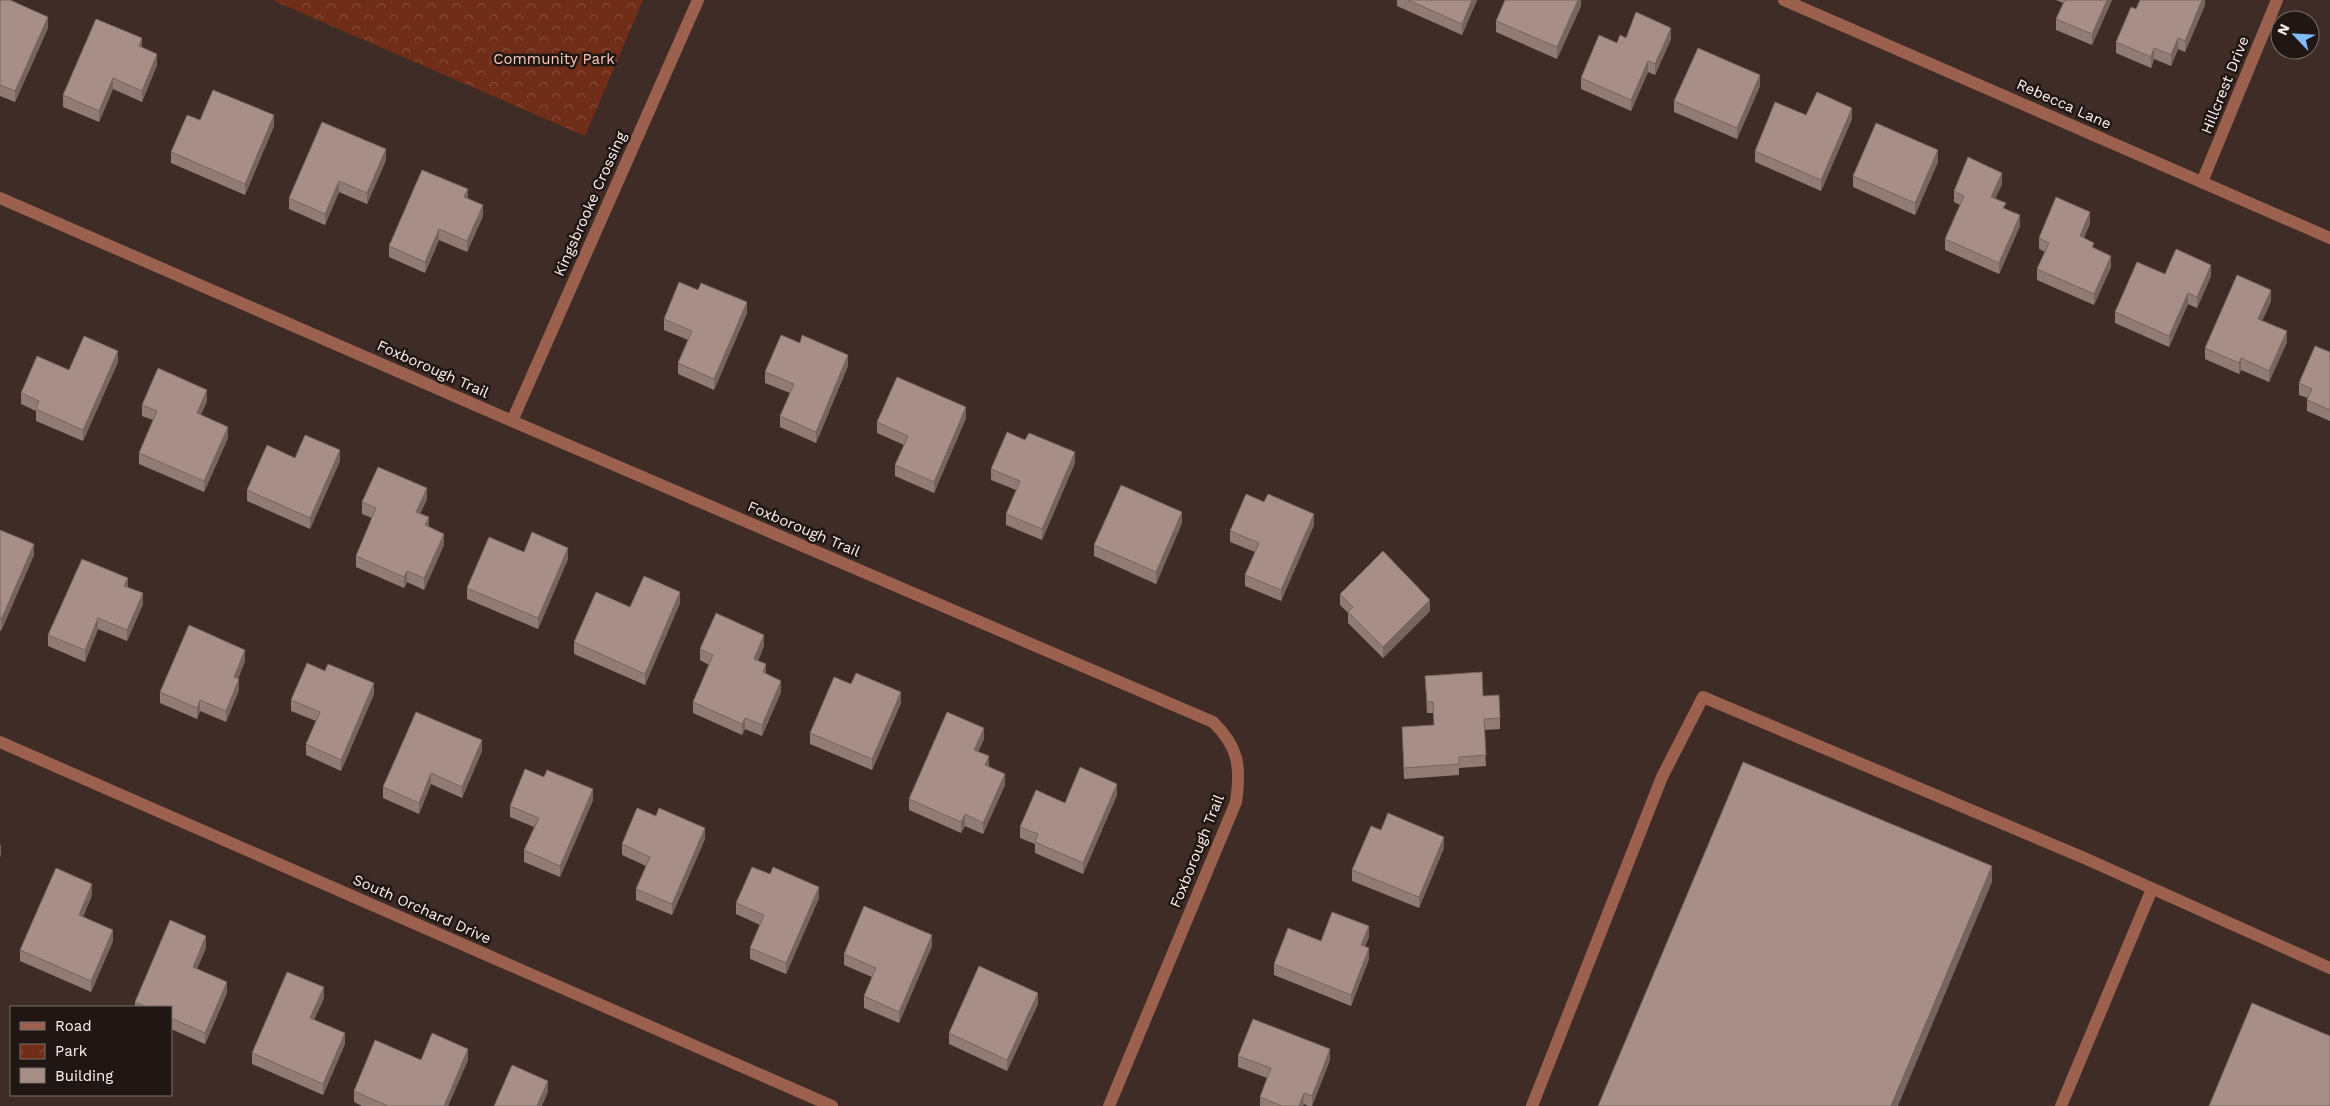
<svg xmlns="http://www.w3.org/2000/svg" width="2330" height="1106" viewBox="0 0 2330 1106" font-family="'Work Sans',sans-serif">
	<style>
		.park { fill: url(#park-crowns) }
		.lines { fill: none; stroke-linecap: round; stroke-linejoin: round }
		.minor { stroke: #9c604e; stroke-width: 12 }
		.wall { fill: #907b75 }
		.shaded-wall { fill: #75645f }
		.building { fill: #a78f88; stroke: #75645f }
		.labels { text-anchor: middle; stroke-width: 5; stroke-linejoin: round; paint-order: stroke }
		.park-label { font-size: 15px; fill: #fcc9ba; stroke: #201714 }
		.street-label { font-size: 15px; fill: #fff1ed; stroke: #201714 }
	</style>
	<defs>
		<pattern id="park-crowns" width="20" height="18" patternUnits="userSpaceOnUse" patternTransform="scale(1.25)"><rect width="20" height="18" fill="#702e18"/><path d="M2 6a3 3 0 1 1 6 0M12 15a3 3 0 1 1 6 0" fill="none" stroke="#854d3a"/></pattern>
	</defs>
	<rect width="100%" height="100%" fill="#3f2c26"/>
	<path class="park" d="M272 0H643L585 136Z"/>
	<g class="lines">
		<path class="minor" d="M1784 0 2330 238
			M2202 182 2277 0
			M0 198 512 421 1213 722C1239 747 1241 767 1236 802L1109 1106
			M512 421 698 0
			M0 742 832 1106
			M1532 1106 1662 777 1703 697 2082 857 2330 968
			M2061 1106 2152 889"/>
	</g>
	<path class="wall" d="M0 0 48 28 15 102 0 96Z
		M1397 0H1477L1462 35 1397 6Z
		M1581 0V6L1557 59 1496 32V21Z
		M2056 0H2112L2092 45 2056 30V19L2063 3Z
		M2205 0V5L2185 52 2178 49 2171 66 2154 59 2151 68 2116 53V42L2136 9Z
		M1626 38 1671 39 1655 75 1648 72 1631 111 1581 89V78L1617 43Z
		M142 47 157 65 142 102 113 89 99 122 63 107V95Z
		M1760 86 1737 139 1674 112V101Z
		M1806 115 1852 119 1821 191 1755 162V151Z
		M200 120 274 126 245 195 171 163V152Z
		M386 160 367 204 339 192 325 225 289 209V198Z
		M1938 162 1915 215 1853 187V176Z
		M2002 184 1995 199 2006 209 2020 226 1999 274 1945 250V239L1960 205 1954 202V191Z
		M468 198 483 216 467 252 439 240 425 273 389 257V246Z
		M2090 223 2084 238 2094 248 2111 267 2094 305 2037 280V269L2045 252 2039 249V238Z
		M2165 274 2211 276 2197 308 2188 304 2169 347 2115 323V312Z
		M2271 301 2262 321 2287 342 2269 382 2241 370 2239 374 2205 359V348Z
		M747 313 714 390 678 374V363L688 340 664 330V319Z
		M800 343 848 366 816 443 780 427V416L790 393 765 383V372Z
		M2330 352V421L2307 411V400L2308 398 2299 395V383Z
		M118 362 83 441 36 421V411L21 404V393L69 370Z
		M207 401 201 415 228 438 204 492 139 464V453L153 420 142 416V405Z
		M966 418 934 493 895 476V465L904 445 877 433V422Z
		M295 458 340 461 310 529 247 501V490Z
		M1075 463 1042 540 1006 525V514L1016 490 991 480V469Z
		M427 499 420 514 429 527 444 545 424 590 407 582 404 588 356 567V556L372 518 362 514V502Z
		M1182 523 1156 584 1094 556V545Z
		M1314 525 1281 601 1245 586V575L1255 552 1230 542V531Z
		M0 530 34 555 1 631 0 630Z
		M524 552 568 559 538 629 467 599V588Z
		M128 587 143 604 127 641 98 629 85 662 48 646V635Z
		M1340 594 1430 611 1383 658 1348 623V613L1340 605Z
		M680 603 645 685 574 654V642L630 607Z
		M764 646 758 661 766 674 781 692 762 736 745 729 742 735 693 713V702L709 665 700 660V649Z
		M245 661 238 679 239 690 226 722 200 711 197 719 160 703V692Z
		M1425 676 1483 696 1500 718V729L1484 730 1486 766 1459 768V775L1404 779 1402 727 1434 725 1433 713H1427Z
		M851 684 901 703 872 770 810 744V733Z
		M374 694 341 771 306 755V744L316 721 291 711V700Z
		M984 739 978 752 989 767 1005 785 983 834 965 826 961 833 909 810V799Z
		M482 751 462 798 431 784 419 814 383 798V787Z
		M1117 795 1083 874 1035 853V844L1020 838V827L1065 803Z
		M593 800 560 877 524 862V850L534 827 510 817V806Z
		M656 816 705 839 672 915 636 900V889L646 866 622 855V844Z
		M1381 830 1444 848 1419 908 1352 881V870Z
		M92 895 83 917 113 941 91 992 20 961V950Z
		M819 898 786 974 750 959V948L760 925 736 914V903Z
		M1369 937 1365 946 1369 959 1351 1006 1274 975V964L1321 941Z
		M932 946 899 1023 864 1008V996L872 977 844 965V954Z
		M206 948 197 969 227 993 205 1044 171 1029V1007H135V1002Z
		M324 998 314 1020 345 1044 323 1095 252 1064V1053Z
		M1038 1004 1007 1071 949 1044V1033Z
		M1238 1056 1330 1060 1312 1106H1308L1304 1104 1303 1106H1260V1097L1267 1078 1238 1067Z
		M421 1060H468L448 1106H362L354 1102V1091Z"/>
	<path class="shaded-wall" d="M1472 0H1477L1462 35V24Z
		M1578 0H1581V6L1557 59V47Z
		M2107 0H2112L2092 45V34Z
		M2202 0H2205V5L2185 52V41Z
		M48 17V28L15 102V91Z
		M1671 28V39L1655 75V64Z
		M142 38V49L139 46Z
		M2178 38V49L2171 66V55Z
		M2154 48V59L2151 68V57Z
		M157 54V65L142 102V91Z
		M1648 61V72L1631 111V100Z
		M1760 75V86L1737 139V128Z
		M113 78V89L99 122V111Z
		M1852 108V119L1821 191V180Z
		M274 115V126L245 195V184Z
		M386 149V160L367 204V193Z
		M1938 150V162L1915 215V203Z
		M2002 173V184L1991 208V197Z
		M339 181V192L325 225V214Z
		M468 189V200L464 197Z
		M483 205V216L467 252V241Z
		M2090 212V223L2080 247V236Z
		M2020 215V226L1999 274V263Z
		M439 229V240L425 273V262Z
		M2111 256V267L2094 305V294Z
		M2211 265V276L2197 308V297Z
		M2271 290V301L2258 330V319Z
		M2188 293V304L2169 347V336Z
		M747 302V313L714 390V379Z
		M2287 331V342L2269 382V371Z
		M118 351V362L83 441V430Z
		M848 355V366L816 443V432Z
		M2241 358V370L2239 374V363Z
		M207 390V401L197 424V413Z
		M966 407V418L934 493V482Z
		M228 427V438L204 492V481Z
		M340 450V461L310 529V518Z
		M1075 452V463L1042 540V529Z
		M427 488V499L416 523V512Z
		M1182 512V523L1156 584V572Z
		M1314 514V525L1281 601V590Z
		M429 517V528L425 525Z
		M444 534V545L424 590V578Z
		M34 544V555L1 631V620Z
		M568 548V559L538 629V618Z
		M407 571V582L404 588V577Z
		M128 578V589L124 586Z
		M680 592V603L645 685V674Z
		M143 593V604L127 641V630Z
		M1430 600V611L1383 658V647Z
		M98 618V629L85 662V650Z
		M764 635V646L754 670V659Z
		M245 650V661L234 688V677Z
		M766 664V675L763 672Z
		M239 679V690L226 722V711Z
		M781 681V692L762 736V725Z
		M374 683V694L341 771V760Z
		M901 692V703L872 770V759Z
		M200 700V711L197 719V708Z
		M745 718V729L742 735V724Z
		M984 728V739L974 761V750Z
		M482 740V751L462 798V787Z
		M989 756V768L985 765Z
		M431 773V784L419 814V803Z
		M1005 774V785L983 834V823Z
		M1117 784V795L1083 874V863Z
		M593 789V800L560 877V866Z
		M965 814V826L961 833V822Z
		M705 828V839L672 915V904Z
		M1444 837V848L1419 908V897Z
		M1 844V855L0 857V846Z
		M1992 866V882L1898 1106H1891Z
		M92 884V895L79 926V915Z
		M819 887V898L786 974V963Z
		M1369 926V937L1361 956V945Z
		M113 930V941L91 992V981Z
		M932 935V946L899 1023V1012Z
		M206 936V948L193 978V967Z
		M1369 948V959L1351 1006V995Z
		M227 982V993L205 1044V1033Z
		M324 987V998L310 1029V1018Z
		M1038 993V1004L1007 1071V1060Z
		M345 1033V1044L323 1095V1084Z
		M468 1049V1060L448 1106H444Z
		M1330 1049V1060L1312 1106V1096Z
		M548 1081V1092L542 1106H537Z
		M1304 1093 1303 1106H1299Z"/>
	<path class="building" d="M0 0H10L48 17 15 91 0 85Z
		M1408 0H1472L1462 24Z
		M1505 0H1578L1557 47 1496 21Z
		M2065 0H2107L2092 34 2056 19Z
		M2140 0H2202L2185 41 2178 38 2171 55 2154 48 2151 57 2116 42 2131 7 2136 9Z
		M1636 12 1671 28 1655 64 1648 61 1631 100 1581 78 1599 35 1617 43 1620 35 1626 38Z
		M96 19 142 38 139 46 157 54 142 91 113 78 99 111 63 95Z
		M1698 48 1760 75 1737 128 1674 101Z
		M213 90 274 115 245 184 171 152 187 115 200 120Z
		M1817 92 1852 108 1821 180 1755 151 1775 102 1806 115Z
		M322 122 386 149 367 193 339 181 325 214 289 198Z
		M1876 123 1938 150 1915 203 1853 176Z
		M1968 157 2002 173 1991 197 2006 203 2003 208 2020 215 1999 263 1945 239 1964 196 1954 191Z
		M422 170 468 189 464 197 483 205 467 241 439 229 425 262 389 246Z
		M2056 197 2090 212 2080 236 2094 243 2092 247 2111 256 2094 294 2037 269 2049 243 2039 238Z
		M2176 249 2211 265 2197 297 2188 293 2169 336 2115 312 2137 262 2165 274Z
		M2237 275 2271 290 2258 319 2287 331 2269 371 2241 358 2239 363 2205 348Z
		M679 282 698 290 701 283 747 302 714 379 678 363 692 331 664 319Z
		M781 335 800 343 802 335 848 355 816 432 780 416 794 384 765 372Z
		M84 336 118 351 83 430 36 409 39 401 21 393 37 356 69 370Z
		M2315 346 2330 352V410L2307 400 2312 389 2299 383Z
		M158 368 207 390 197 413 228 427 204 481 139 453 157 411 142 405Z
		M897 377 966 407 934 482 895 465 908 436 877 422Z
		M1007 432 1025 440 1029 433 1075 452 1042 529 1006 514 1020 481 991 469Z
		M305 435 340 450 310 518 247 490 267 445 295 458Z
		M378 467 427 488 416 512 429 517 425 525 444 534 424 578 407 571 404 577 356 556 376 508 362 502Z
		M1121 485 1182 512 1156 572 1094 545Z
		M1246 494 1264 502 1268 494 1314 514 1281 590 1245 575 1259 543 1230 531Z
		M0 530 34 544 1 620 0 619Z
		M532 532 568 548 538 618 467 588 489 537 524 552Z
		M1383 551 1430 600 1383 647 1348 612 1353 607 1340 594Z
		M82 559 128 578 124 586 143 593 127 630 98 618 85 650 48 635Z
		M644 576 680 592 645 674 574 642 596 592 630 607Z
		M716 613 764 635 754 659 766 664 763 672 781 681 762 725 745 718 742 724 693 702 713 655 700 649Z
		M189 625 245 650 234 677 239 679 226 711 200 700 197 708 160 692Z
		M307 663 325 671 328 664 374 683 341 760 306 744 320 712 291 700Z
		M1482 672 1483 696 1499 695 1500 718 1484 719 1486 755 1459 757V764L1404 768 1402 727 1434 725 1433 702H1427L1425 676Z
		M856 673 901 692 872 759 810 733 834 677 851 684Z
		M416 712 482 740 462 787 431 773 419 803 383 787Z
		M947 712 984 728 974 750 989 756 985 765 1005 774 983 823 965 814 961 822 909 799Z
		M1743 762 1992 866 1891 1106H1598Z
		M1080 767 1117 784 1083 863 1035 842 1038 834 1020 827 1036 790 1065 803Z
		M525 769 544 777 547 770 593 789 560 866 524 850 539 818 510 806Z
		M637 808 656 816 659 808 705 828 672 904 636 889 650 857 622 844Z
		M1388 813 1444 837 1419 897 1352 870 1371 826 1381 830Z
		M752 867 770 874 773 867 819 887 786 963 750 948 764 915 736 903Z
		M56 868 92 884 79 915 113 930 91 981 20 950Z
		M864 906 932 935 899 1012 864 996 876 968 844 954Z
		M1332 912 1369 926 1361 945 1369 948 1351 995 1274 964 1288 928 1321 941Z
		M170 920 206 936 193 967 227 982 205 1033 171 1018V1007H147L135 1002Z
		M979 966 1038 993 1007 1060 949 1033Z
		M287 972 324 987 310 1018 345 1033 323 1084 252 1053Z
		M2252 1003 2330 1036V1106H2209Z
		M1253 1019 1330 1049 1312 1096 1304 1093 1299 1106H1282L1260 1097 1271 1068 1238 1056Z
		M432 1033 468 1049 444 1106H388L354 1091 375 1040 421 1060Z
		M512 1065 548 1081 537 1106H494Z"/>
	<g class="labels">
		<g class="park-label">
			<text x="554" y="64">Community Park</text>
		</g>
		<g class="street-label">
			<text transform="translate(2225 85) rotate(-68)" y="5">Hillcrest Drive</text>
			<text transform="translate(2064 104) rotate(24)" y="5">Rebecca Lane</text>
			<text transform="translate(590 204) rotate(-66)" y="5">Kingsbrooke Crossing</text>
			<text transform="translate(433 369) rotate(24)" y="5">Foxborough Trail</text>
			<text transform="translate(804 529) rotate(23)" y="5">Foxborough Trail</text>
			<text transform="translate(1197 851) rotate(-68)" y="5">Foxborough Trail</text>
			<text transform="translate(422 909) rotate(24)" y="5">South Orchard Drive</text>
		</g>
	</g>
	<rect x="10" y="1006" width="162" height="90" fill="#201714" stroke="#796e6b"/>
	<rect x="20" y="1022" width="25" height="8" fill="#9c604e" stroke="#796e6b"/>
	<text x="55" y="1031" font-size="15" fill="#fff1ed">Road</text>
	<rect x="20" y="1044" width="25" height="15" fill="url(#park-crowns)" stroke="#796e6b"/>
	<text x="55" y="1056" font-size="15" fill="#fff1ed">Park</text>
	<rect x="20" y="1068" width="25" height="15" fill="#a78f88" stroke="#796e6b"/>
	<text x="55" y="1081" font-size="15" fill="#fff1ed">Building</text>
	<g transform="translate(2295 35) rotate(295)"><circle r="24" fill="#201714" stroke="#796e6b"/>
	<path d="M0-4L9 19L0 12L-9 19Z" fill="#7ebdf9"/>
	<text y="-8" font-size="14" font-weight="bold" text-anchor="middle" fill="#fff1ed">N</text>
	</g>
</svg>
